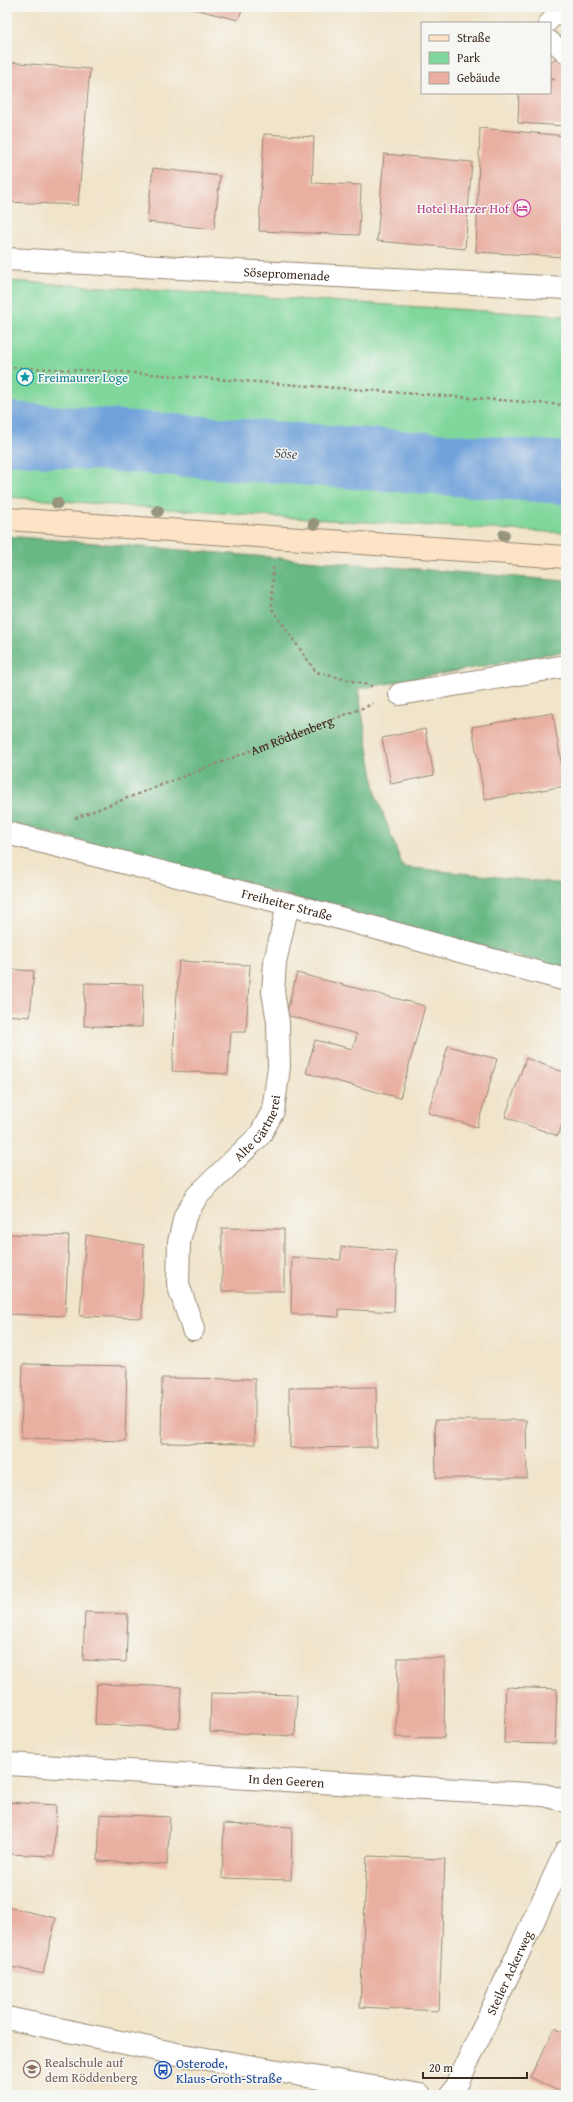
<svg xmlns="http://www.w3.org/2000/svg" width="573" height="2102" viewBox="0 0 573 2102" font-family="'Gentium Book Plus',serif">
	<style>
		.green { fill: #80d79b; stroke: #5e805c }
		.forest { fill: #68b883; stroke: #527150 }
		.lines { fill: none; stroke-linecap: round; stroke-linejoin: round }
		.river { stroke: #70a1da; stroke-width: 62 }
		.building { fill: #e9afa0 }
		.lane-casing { stroke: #968774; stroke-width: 20 }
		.street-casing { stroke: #968774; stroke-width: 24 }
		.secondary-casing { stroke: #968774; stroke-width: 24 }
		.path { stroke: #968774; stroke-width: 2.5; stroke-dasharray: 3 3; stroke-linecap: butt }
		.lane { stroke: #fff; stroke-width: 18 }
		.street { stroke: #fff; stroke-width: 22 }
		.secondary { stroke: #fee4c6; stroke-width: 22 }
		.tree { fill: #96957c }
		.labels { text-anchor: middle; stroke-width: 3; stroke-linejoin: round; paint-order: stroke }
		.hotel-label { font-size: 13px; fill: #b23c85; stroke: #f6f6f2; text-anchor: end }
		.street-label { font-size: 13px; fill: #3b2a1e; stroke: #f6f6f2 }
		.culture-label { font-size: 13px; fill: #0d838f; stroke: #f6f6f2; text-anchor: start }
		.education-label { font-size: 13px; fill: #785e54; stroke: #f6f6f2; text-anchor: start }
		.transit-label { font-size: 13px; fill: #164399; stroke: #f6f6f2; text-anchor: start }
		.water-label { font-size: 14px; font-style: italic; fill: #4e5460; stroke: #f6f6f2 }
	</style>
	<rect width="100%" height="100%" fill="#f6f6f2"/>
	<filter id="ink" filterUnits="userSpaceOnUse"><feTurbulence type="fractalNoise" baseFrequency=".025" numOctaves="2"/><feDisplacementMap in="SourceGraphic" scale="8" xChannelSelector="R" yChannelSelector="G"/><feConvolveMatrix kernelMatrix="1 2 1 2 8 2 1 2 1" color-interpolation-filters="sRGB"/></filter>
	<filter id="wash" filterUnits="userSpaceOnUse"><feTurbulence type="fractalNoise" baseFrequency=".012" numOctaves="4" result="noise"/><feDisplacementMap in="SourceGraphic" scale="16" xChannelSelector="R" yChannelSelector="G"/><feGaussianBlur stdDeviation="0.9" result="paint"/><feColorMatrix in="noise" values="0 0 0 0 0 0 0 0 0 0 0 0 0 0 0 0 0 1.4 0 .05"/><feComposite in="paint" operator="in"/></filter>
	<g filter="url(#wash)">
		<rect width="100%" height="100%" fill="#f0e4c9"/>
		<path class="green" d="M7 281 566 316V533L275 517 7 497Z"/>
		<path class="forest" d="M7 536 566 581V651L358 689 376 795 403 867 566 884V969L7 822Z"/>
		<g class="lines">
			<path class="river" d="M7 433 566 473"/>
		</g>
		<g id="blocks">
			<path class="building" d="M186 7H243L238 20Z
				M566 48V126L518 123 519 93H550V79L555 80 550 75V63Z
				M7 62 90 69 78 205 7 202Z
				M480 128 566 136V257L476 252Z
				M264 134 314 137 312 183 361 185 359 235 259 231Z
				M384 154 472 162 465 249 377 241Z
				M153 168 220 176 214 229 147 222Z
				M553 713 565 786 485 800 472 727Z
				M425 729 434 775 391 784 382 738Z
				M179 961 250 965 246 1032H231L228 1074 172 1071Z
				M7 969 34 971 30 1017 7 1015Z
				M297 973 425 1006 400 1098 306 1073 315 1040 353 1049 357 1034 286 1015Z
				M85 983 143 984 142 1027 84 1026Z
				M448 1046 497 1059 477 1127 428 1113Z
				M526 1058 566 1073V1113L558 1136 505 1117Z
				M222 1228 284 1229V1291H222Z
				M7 1234 69 1236 65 1316 7 1314Z
				M86 1235 144 1245 142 1318 80 1316Z
				M341 1247 396 1251 394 1312 339 1309V1317L291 1314 292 1257 341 1260Z
				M23 1364 127 1366 125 1441 21 1438Z
				M162 1378 255 1379V1444L161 1443Z
				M376 1387 377 1447 290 1448 289 1388Z
				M435 1420H526L527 1478H436Z
				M85 1612 128 1614 126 1662 83 1660Z
				M398 1658H445L444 1738 396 1737Z
				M97 1684 181 1687 179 1728 95 1724Z
				M506 1687 557 1689 555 1744 504 1743Z
				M211 1693 297 1695 295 1736 210 1732Z
				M7 1802 56 1805 54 1856 7 1854Z
				M100 1814 170 1817 167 1865 98 1861Z
				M224 1824 292 1827 291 1880 222 1878Z
				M367 1856 445 1859 439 2011 360 2007Z
				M7 1907 56 1918 43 1974 7 1966Z
				M555 2028 566 2034V2095L530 2077Z"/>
		</g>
	</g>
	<g filter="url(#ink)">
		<use href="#blocks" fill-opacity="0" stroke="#968774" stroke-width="1"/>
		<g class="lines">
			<g class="lane-casing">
				<path id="lane" d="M548 23 562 7
					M550 40 566 54"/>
			</g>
			<g class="street-casing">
				<g id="street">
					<path id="s2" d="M7 259 566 288"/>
					<path d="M400 694 566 666"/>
					<path id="s3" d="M7 833 288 904 566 980"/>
					<path id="s4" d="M193 1329 178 1284 179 1242 185 1216 197 1196 260 1135 273 1111 279 1067 278 1022 273 992 275 962 288 904"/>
					<path id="s5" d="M7 1764 544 1795 566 1801"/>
					<path d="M7 2018 177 2054 420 2095"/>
					<path id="s6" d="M452 2095 566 1851"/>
				</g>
			</g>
			<g class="secondary-casing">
				<path id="secondary" d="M7 519 566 557"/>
			</g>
			<g class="path">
				<path d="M7 367 123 372 566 405"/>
				<path d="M273 567 272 609 316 672 372 686"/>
				<path id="s1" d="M75 818 373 704"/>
			</g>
			<use href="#lane" class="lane"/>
			<use href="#street" class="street"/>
			<use href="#secondary" class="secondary"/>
		</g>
		<g class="tree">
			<circle cx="57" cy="503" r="6"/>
			<circle cx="158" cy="511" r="6"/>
			<circle cx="314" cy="524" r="6"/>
			<circle cx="504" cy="535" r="6"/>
		</g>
	</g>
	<defs>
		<g id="hotel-ring" transform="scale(0.9)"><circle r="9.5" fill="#f6f6f2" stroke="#d1479c" stroke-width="1.5"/><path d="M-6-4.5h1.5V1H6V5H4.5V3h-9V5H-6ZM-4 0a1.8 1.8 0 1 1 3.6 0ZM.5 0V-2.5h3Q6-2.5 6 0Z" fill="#d1479c"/></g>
		<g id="sight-ring" transform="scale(0.9)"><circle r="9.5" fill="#f6f6f2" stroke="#0f9aa8" stroke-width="1.5"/><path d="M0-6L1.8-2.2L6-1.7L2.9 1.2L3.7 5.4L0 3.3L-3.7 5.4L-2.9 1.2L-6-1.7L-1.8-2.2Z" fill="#0f9aa8"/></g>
		<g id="school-ring" transform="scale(0.9)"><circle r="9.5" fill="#f6f6f2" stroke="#8d6e63" stroke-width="1.5"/><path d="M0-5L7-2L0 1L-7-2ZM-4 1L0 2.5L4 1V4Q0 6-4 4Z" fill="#8d6e63"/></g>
		<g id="bus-ring" transform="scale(0.9)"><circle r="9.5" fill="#f6f6f2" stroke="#1a4fb4" stroke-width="1.5"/><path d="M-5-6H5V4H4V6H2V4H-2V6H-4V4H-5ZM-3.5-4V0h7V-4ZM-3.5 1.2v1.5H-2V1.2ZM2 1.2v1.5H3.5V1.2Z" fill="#1a4fb4"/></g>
	</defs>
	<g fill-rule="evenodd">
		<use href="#hotel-ring" x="522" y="208"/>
		<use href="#sight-ring" x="25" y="377"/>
		<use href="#school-ring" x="32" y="2069"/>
		<use href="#bus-ring" x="163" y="2070"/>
	</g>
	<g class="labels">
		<g class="hotel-label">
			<text x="509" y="213">Hotel Harzer Hof</text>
		</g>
		<g class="street-label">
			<text dy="5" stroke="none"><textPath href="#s2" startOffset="280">Sösepromenade</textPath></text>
			<text dy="5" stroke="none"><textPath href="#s1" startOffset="232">Am Röddenberg</textPath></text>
			<text dy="5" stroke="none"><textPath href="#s3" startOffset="289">Freiheiter Straße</textPath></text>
			<text dy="5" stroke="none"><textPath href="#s4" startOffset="232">Alte Gärtnerei</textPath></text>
			<text dy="5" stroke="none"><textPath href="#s5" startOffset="280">In den Geeren</textPath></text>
			<text dy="5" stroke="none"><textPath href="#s6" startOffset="135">Steiler Ackerweg</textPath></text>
		</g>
		<g class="culture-label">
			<text x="38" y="382">Freimaurer Loge</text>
		</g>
		<g class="education-label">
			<text x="45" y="2067">Realschule auf<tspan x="45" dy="15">dem Röddenberg</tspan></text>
		</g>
		<g class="transit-label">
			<text x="176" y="2068">Osterode,<tspan x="176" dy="15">Klaus-Groth-Straße</tspan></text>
		</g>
		<g class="water-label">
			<text transform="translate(286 453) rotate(4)" y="5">Söse</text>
		</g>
	</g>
	<rect width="573" height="2102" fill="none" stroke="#f6f6f2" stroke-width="24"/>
	<rect x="421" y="22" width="130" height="72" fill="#f6f6f2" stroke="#aba49d"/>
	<rect x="429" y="35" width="20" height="6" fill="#fee4c6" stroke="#aba49d"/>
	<text x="457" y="42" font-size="12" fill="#3b2a1e">Straße</text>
	<rect x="429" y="52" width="20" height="12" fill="#80d79b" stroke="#aba49d"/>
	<text x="457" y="62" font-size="12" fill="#3b2a1e">Park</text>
	<rect x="429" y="72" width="20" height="12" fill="#e9afa0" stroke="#aba49d"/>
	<text x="457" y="82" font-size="12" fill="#3b2a1e">Gebäude</text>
	<path d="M423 2072v6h104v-6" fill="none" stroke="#3b2a1e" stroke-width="2"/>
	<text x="429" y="2072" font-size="12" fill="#3b2a1e" stroke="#f6f6f2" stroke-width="3" paint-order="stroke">20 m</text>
</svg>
